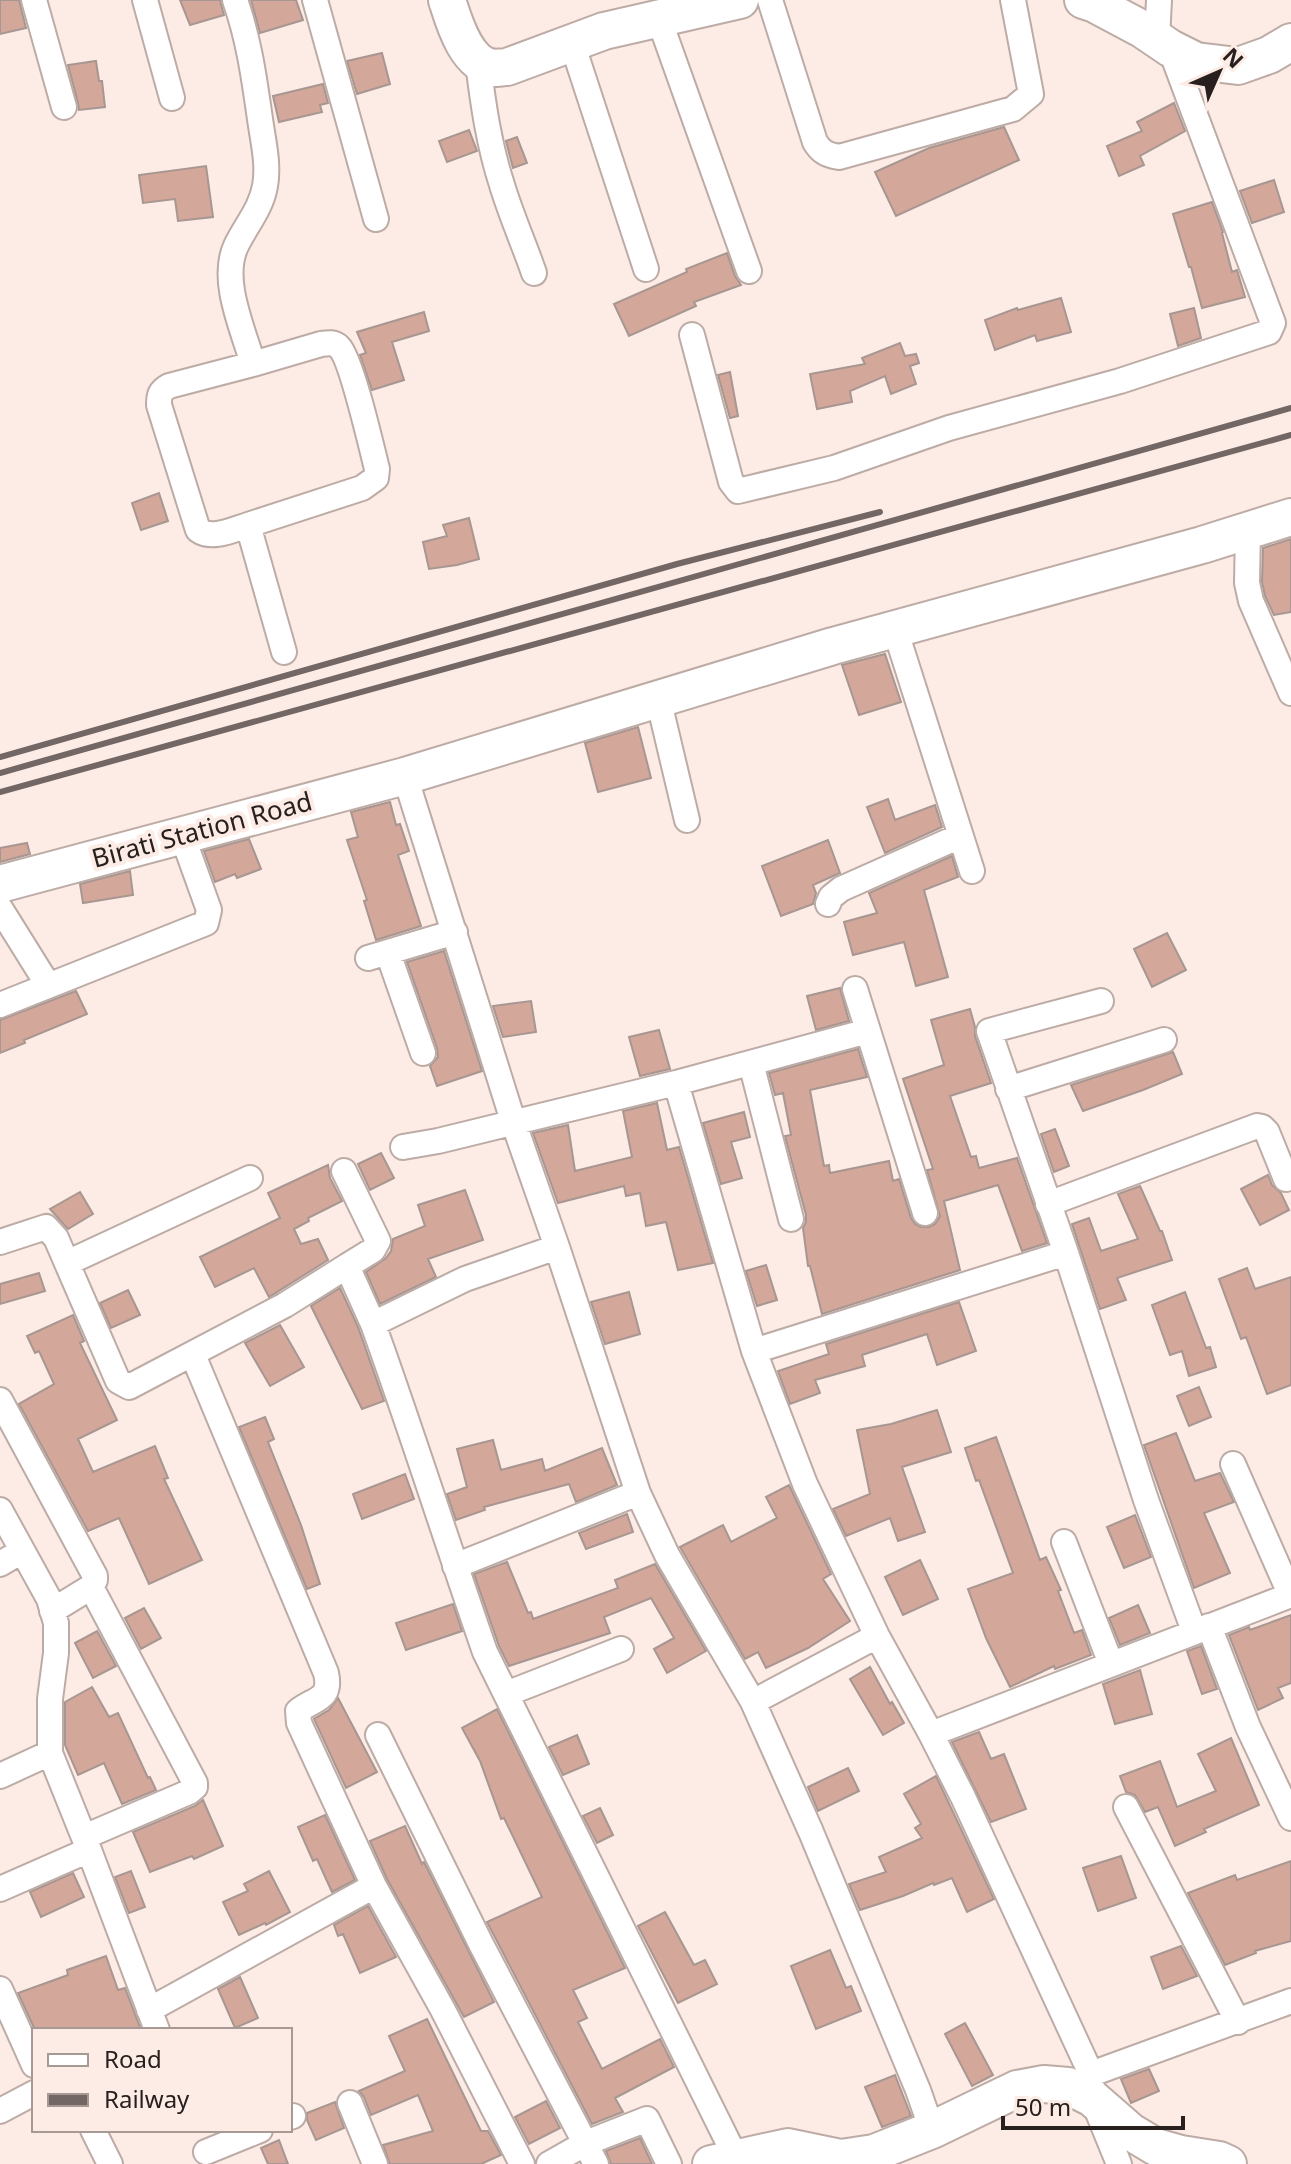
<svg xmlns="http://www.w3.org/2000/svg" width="1291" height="2164" viewBox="0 0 1291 2164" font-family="'Noto Sans',sans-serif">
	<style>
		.building { fill: #d3a799; stroke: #a79691; stroke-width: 2 }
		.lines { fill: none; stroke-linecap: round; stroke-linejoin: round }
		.street-casing { stroke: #bdaba6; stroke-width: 28 }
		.secondary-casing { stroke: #bdaba6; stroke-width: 40 }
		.street { stroke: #fff; stroke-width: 24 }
		.secondary { stroke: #fff; stroke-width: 36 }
		.rail { stroke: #726764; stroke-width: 6 }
		.labels { text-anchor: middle; stroke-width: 8; stroke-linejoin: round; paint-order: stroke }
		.street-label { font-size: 26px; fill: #27201e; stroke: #fdebe5 }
	</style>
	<rect width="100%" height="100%" fill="#fdebe5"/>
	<path class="building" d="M0 0H19L26 28 0 34Z
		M180 0H220L224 15 190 25Z
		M251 0H296L303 20 260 33Z
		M382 53 390 84 357 94 347 61Z
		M96 61 99 81H102L105 107 79 110 78 103 68 65Z
		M323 84 328 103 320 105 322 112 279 122 273 96Z
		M1174 103 1185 131 1140 156 1144 165 1119 176 1107 146 1142 131 1137 122Z
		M1004 127 1019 160 896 216 875 172 929 148Z
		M469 130 477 151 447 162 439 141Z
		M517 137 527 163 513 168 506 141Z
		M206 166 213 217 178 221 175 199 143 203 139 175Z
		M1274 180 1284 212 1252 223 1240 191Z
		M1212 202 1223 232 1222 233 1232 272 1237 270 1245 297 1202 308 1191 267H1189L1173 214Z
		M727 253 735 276 741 285 694 302 696 306 629 336 614 304 687 272 686 269Z
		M1061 298 1071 332 1037 341 1035 335 995 350 985 320 1017 308 1018 310Z
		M1194 308 1201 338 1178 346 1170 314Z
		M424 312 429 331 392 342 404 380 372 390 360 355 366 353 357 332Z
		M900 343 905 356 916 354 919 363 910 366 916 384 891 394 885 376 850 391 852 402 817 409 810 374 865 364 862 358Z
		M730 372 738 416 730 418 718 375Z
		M159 493 168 521 141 530 132 503Z
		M469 518 479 559 457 565 429 569 423 542 447 536 443 525Z
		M1291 539V612L1274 615 1265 596 1262 582 1263 548Z
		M885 654 901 702 859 715 842 665Z
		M638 727 651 778 598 792 585 743Z
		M888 799 895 820 935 805 942 827 885 853 867 807Z
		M390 802 396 825 400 824 409 851 398 855 421 926 376 940 364 901 367 900 347 840 358 837 351 812Z
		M249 839 261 869 237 878 235 874 215 882 204 851Z
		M828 840 840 873 813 885 816 893 813 904 781 916 762 866Z
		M27 843 30 854 0 862V848Z
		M952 856 958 877 924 890 948 977 916 986 904 942 853 955 844 922 877 913 869 893Z
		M130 871 133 895 83 903 80 884Z
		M1167 933 1186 970 1152 987 1134 949Z
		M444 951 482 1071 437 1086 430 1066 438 1057 437 1048 407 962Z
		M840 988 849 1021 816 1030 807 996Z
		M76 991 87 1014 24 1040 25 1043 0 1053V1020Z
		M531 1001 536 1032 503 1037 493 1006Z
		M970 1009 975 1027V1036L991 1083 950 1096 971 1157 976 1156 979 1168 1017 1158 1047 1243 1022 1251 998 1185 944 1201 960 1270 822 1314 810 1266H808L803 1228 806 1222V1215L785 1136 791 1135 783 1093 775 1095 769 1073 858 1049 867 1077 810 1090 824 1166 829 1165 830 1173 889 1161 893 1181 899 1179 911 1218 915 1224 921 1227H929L935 1224 940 1216 927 1170 933 1169 903 1079 944 1065 931 1020Z
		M659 1030 670 1069 640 1076 629 1037Z
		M1173 1052 1182 1074 1143 1090 1083 1111 1071 1085Z
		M657 1103 667 1150 679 1147 713 1263 678 1270 666 1222 646 1226 640 1193 626 1196 624 1186 558 1203 533 1133 568 1125 575 1171 632 1157 623 1111Z
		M744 1112 750 1137 731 1142 742 1178 721 1184 703 1123Z
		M1055 1129 1069 1166 1054 1172 1041 1134Z
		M381 1153 394 1178 370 1190 358 1164Z
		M328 1165 330 1178 342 1201 308 1218 309 1221 294 1229 301 1244 318 1239 328 1260 269 1297 254 1268 215 1287 200 1257 280 1218 268 1193Z
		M1268 1175 1272 1185 1281 1193 1289 1210 1260 1225 1241 1189Z
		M1140 1186 1160 1231H1162L1172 1260 1117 1278 1126 1300 1100 1309 1072 1224 1089 1218 1101 1251 1138 1239 1118 1194Z
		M465 1190 483 1240 428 1259 436 1277 380 1304 366 1272 386 1258 391 1251 393 1239 425 1226 418 1205Z
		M80 1192 93 1214 68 1229 50 1209Z
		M766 1265 777 1300 757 1306 746 1271Z
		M1247 1268 1255 1289 1291 1277V1385L1267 1394 1246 1337 1241 1339 1219 1279Z
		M39 1273 45 1291 0 1304V1284Z
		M340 1288 358 1327 384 1401 362 1409 311 1306Z
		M128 1290 140 1315 111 1328 100 1303Z
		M629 1292 640 1334 605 1344 591 1302Z
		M1185 1292 1206 1348 1210 1347 1216 1367 1189 1376 1182 1351 1170 1355 1152 1305Z
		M959 1302 976 1351 937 1365 927 1334 862 1355 865 1366 815 1380 820 1393 790 1404 778 1371 829 1354 826 1344Z
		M73 1315 84 1341 80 1343 117 1420 78 1439 93 1472 155 1446 168 1478 164 1479 202 1560 149 1584 119 1518 88 1531 19 1404 54 1384 39 1351 35 1353 27 1336Z
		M280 1325 304 1367 270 1386 245 1343Z
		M1199 1387 1211 1417 1189 1426 1177 1396Z
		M937 1410 951 1452 902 1467 925 1532 898 1541 890 1518 846 1536 833 1509 870 1494 857 1430 891 1424Z
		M265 1417 274 1439 268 1442 301 1525 320 1584 307 1589 239 1427Z
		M1176 1433 1195 1481 1220 1473 1234 1502 1204 1513 1230 1573 1194 1588 1144 1445Z
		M996 1437 1040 1560 1046 1557 1061 1590 1058 1591 1074 1633 1082 1630 1091 1655 1055 1669 1054 1666 1010 1687 986 1638 968 1589 1013 1573 979 1480 976 1481 965 1448Z
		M493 1440 501 1470 542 1459 545 1471 602 1448 617 1485 576 1502 569 1484 484 1507 485 1510 456 1520 447 1494 467 1487 457 1449Z
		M405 1474 414 1499 362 1519 353 1494Z
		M789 1485 831 1574 823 1579 850 1621 808 1648 766 1668 758 1652 745 1659 680 1547 723 1525 731 1542 777 1518 766 1497Z
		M627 1514 633 1532 586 1549 579 1533Z
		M1135 1515 1151 1557 1124 1568 1107 1527Z
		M920 1560 938 1599 903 1615 885 1577Z
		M507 1562 528 1613 531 1612 533 1619 618 1588 615 1580 655 1564 706 1651 667 1673 654 1649 674 1638 651 1598 604 1617 610 1633 509 1666 499 1646 474 1574Z
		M453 1604 462 1631 406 1650 396 1623Z
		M1138 1605 1150 1633 1120 1645 1109 1618Z
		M144 1608 161 1638 141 1649 125 1618Z
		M1291 1615V1683L1278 1688 1283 1698 1258 1710 1229 1635 1249 1627 1250 1630Z
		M97 1631 116 1666 93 1678 75 1643Z
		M1201 1646 1217 1689 1202 1694 1187 1651Z
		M870 1667 890 1704 892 1702 904 1723 883 1735 850 1679Z
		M1140 1670 1152 1714 1115 1724 1103 1684Z
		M92 1687 109 1717 118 1713 148 1778 150 1777 156 1790 122 1804 104 1763 78 1775 65 1745V1702Z
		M338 1698 377 1772 346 1788 314 1719 329 1710Z
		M497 1709 625 1968 573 1990 587 2018 578 2022 602 2069 660 2039 674 2067 615 2098 623 2112 592 2124 487 1922 542 1897 504 1818 501 1819 480 1761 462 1728Z
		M979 1732 991 1759 1004 1754 1026 1809 991 1822 952 1742Z
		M577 1735 589 1764 563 1775 549 1747Z
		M1231 1738 1259 1805 1204 1829 1206 1832 1175 1846 1158 1807 1145 1812 1135 1795 1126 1792 1120 1776 1160 1761 1177 1807 1216 1791 1198 1754Z
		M848 1768 859 1791 818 1811 808 1787Z
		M936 1776 994 1899 967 1912 952 1878 934 1885 933 1883 903 1896 860 1910 849 1884 886 1872 879 1857 922 1838 915 1828 921 1824 904 1794Z
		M203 1800 223 1846 194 1859 192 1856 150 1872 133 1832 195 1806Z
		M600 1808 613 1835 597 1843 583 1816Z
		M325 1815 355 1880 332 1892 317 1859 313 1861 298 1827Z
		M405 1826 422 1864 424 1862 494 2002 464 2017 387 1879 370 1841Z
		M1121 1856 1136 1898 1098 1911 1083 1868Z
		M1291 1861V1941L1255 1951 1256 1953 1225 1965 1188 1893 1235 1875 1237 1880Z
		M131 1871 145 1907 129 1913 115 1877Z
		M269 1871 290 1912 266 1925 265 1923 239 1935 223 1902 248 1891 244 1884Z
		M73 1873 84 1897 41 1917 30 1892Z
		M368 1906 396 1957 360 1973 343 1934 338 1936 334 1925Z
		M665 1912 694 1965 705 1960 717 1984 678 2003 638 1926Z
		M1181 1946 1197 1976 1163 1989 1151 1957Z
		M830 1950 846 1988 851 1986 861 2011 816 2029 791 1966Z
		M106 1956 118 1990 125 1988 141 2030H35L18 1993 68 1975 67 1970Z
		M240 1977 258 2018 235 2028 218 1989Z
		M427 2019 481 2131H488L501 2155 481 2164H390L383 2145 433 2131 418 2095 371 2115 364 2097 359 2091 405 2071 389 2036Z
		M965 2023 993 2075 972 2086 945 2034Z
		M1149 2069 1159 2091 1131 2103 1121 2079Z
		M895 2075 911 2116 882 2127 865 2087Z
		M546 2101 560 2128 529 2144 515 2117Z
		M335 2102 344 2128 316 2140 307 2120V2113Z
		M640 2138 652 2164H611L606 2151Z
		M279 2140 288 2164H268L261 2148Z"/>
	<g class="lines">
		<g class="street-casing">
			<path id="street" d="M34 0 64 107
				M145 0 172 98
				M235 0C249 40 254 77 260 119 263 141 269 164 265 186 261 209 246 225 236 246 220 280 243 329 253 364L169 386C160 391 159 395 159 405L198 530C212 540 232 530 248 525L284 652
				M315 0 376 219
				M770 0 815 142C821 152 827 155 839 157L1013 109 1031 94 1013 0
				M659 19 749 271
				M1157 38 1159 0
				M572 43 646 269
				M478 62C483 104 489 145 502 185 511 215 524 244 534 273
				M692 335 731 482 738 491 834 468 949 428 1120 381 1269 332 1273 323 1170 48
				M248 525 362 488 376 478 377 469C372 449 351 358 339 347 334 342 328 343 321 344L253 364
				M1248 529 1247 583 1251 601 1291 693
				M895 629 972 871
				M658 698 687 820
				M405 776 513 1121 557 1247 638 1493 667 1555 753 1702 811 1832 918 2090 932 2130
				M828 904 831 897 841 889 960 836
				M0 908 48 985
				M388 953 423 1053
				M368 958 455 932
				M855 989 925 1213
				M0 1005 206 923 209 910 182 835
				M751 1063 791 1219
				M676 1083 868 1031
				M1008 1089 1164 1040
				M403 1147 438 1141 676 1083 754 1351 805 1484 877 1636 931 1734 963 1797 1091 2074 1092 2098 1119 2164
				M344 1171 378 1241 373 1250 347 1266
				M1048 1204 1257 1126 1262 1127 1267 1132 1286 1179
				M0 1242 46 1227 56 1238 118 1381 129 1387 285 1305 347 1266 373 1324
				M557 1247 465 1279 373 1324C412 1432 447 1543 485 1652L736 2158
				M1066 1253 1146 1500 1194 1631
				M67 1263 250 1178
				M754 1351 1066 1253 989 1031 1101 1001
				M193 1355 326 1673C332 1700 315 1698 298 1711L299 1723 374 1886 443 2010 522 2164
				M0 1400 95 1576V1580L91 1587 52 1611
				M1233 1464 1291 1596
				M0 1510 49 1599 56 1623V1653L50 1699V1753L89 1850 157 2030
				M1064 1542 1111 1664
				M0 1564 22 1551
				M455 1566 638 1493
				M1209 1626 1248 1727 1291 1818
				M506 1694 621 1649
				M753 1702 877 1636
				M931 1734 1291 1595
				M378 1735 481 1944 596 2164
				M0 1776 50 1753
				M1126 1807 1238 2022
				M84 1837 189 1792 195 1787V1783L91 1587
				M0 1889 89 1850
				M0 1989 34 2065
				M149 2010 374 1886
				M1091 2074 1291 2001
				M350 2103 375 2164
				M0 2111 34 2093
				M290 2117 293 2116
				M93 2130 110 2164
				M206 2152 260 2130
				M549 2164 586 2143 647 2119 669 2164"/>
		</g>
		<g class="secondary-casing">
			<path id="secondary" d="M447 0C454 22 466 65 494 68 498 68 503 67 507 67L604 31 740 0
				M1083 0 1095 4 1142 29 1170 48 1196 61 1238 66 1269 55 1291 42
				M0 884 405 776 833 646 1202 545 1291 517
				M711 2164 788 2147 841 2158 874 2153 932 2130 1017 2089 1044 2084 1068 2086 1092 2098 1131 2132 1156 2147 1181 2154 1219 2160 1228 2164"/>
		</g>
		<use href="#street" class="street"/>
		<use href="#secondary" class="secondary"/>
		<path class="rail" d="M0 757 677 564 880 512
			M0 773 1291 408
			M0 792 1291 435"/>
	</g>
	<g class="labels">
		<g class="street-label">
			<text transform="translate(202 830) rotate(-15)" y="9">Birati Station Road</text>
		</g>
	</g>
	<rect x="32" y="2028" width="260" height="104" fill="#fdebe5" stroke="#a79a95" stroke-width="2"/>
	<rect x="48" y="2054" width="40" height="12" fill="#ffffff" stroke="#a79a95" stroke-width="2"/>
	<text x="104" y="2068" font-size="24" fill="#27201e">Road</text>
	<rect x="48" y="2094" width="40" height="12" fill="#726764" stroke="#a79a95" stroke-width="2"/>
	<text x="104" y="2108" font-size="24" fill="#27201e">Railway</text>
	<g transform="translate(1219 72) rotate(45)" stroke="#fdebe5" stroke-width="6" paint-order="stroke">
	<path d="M0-6L14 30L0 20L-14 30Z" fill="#27201e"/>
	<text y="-12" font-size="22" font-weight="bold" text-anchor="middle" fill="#27201e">N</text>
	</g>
	<path d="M1003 2116v12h180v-12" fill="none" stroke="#27201e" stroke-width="4"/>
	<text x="1015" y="2116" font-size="24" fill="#27201e" stroke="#fdebe5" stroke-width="6" paint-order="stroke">50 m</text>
</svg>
